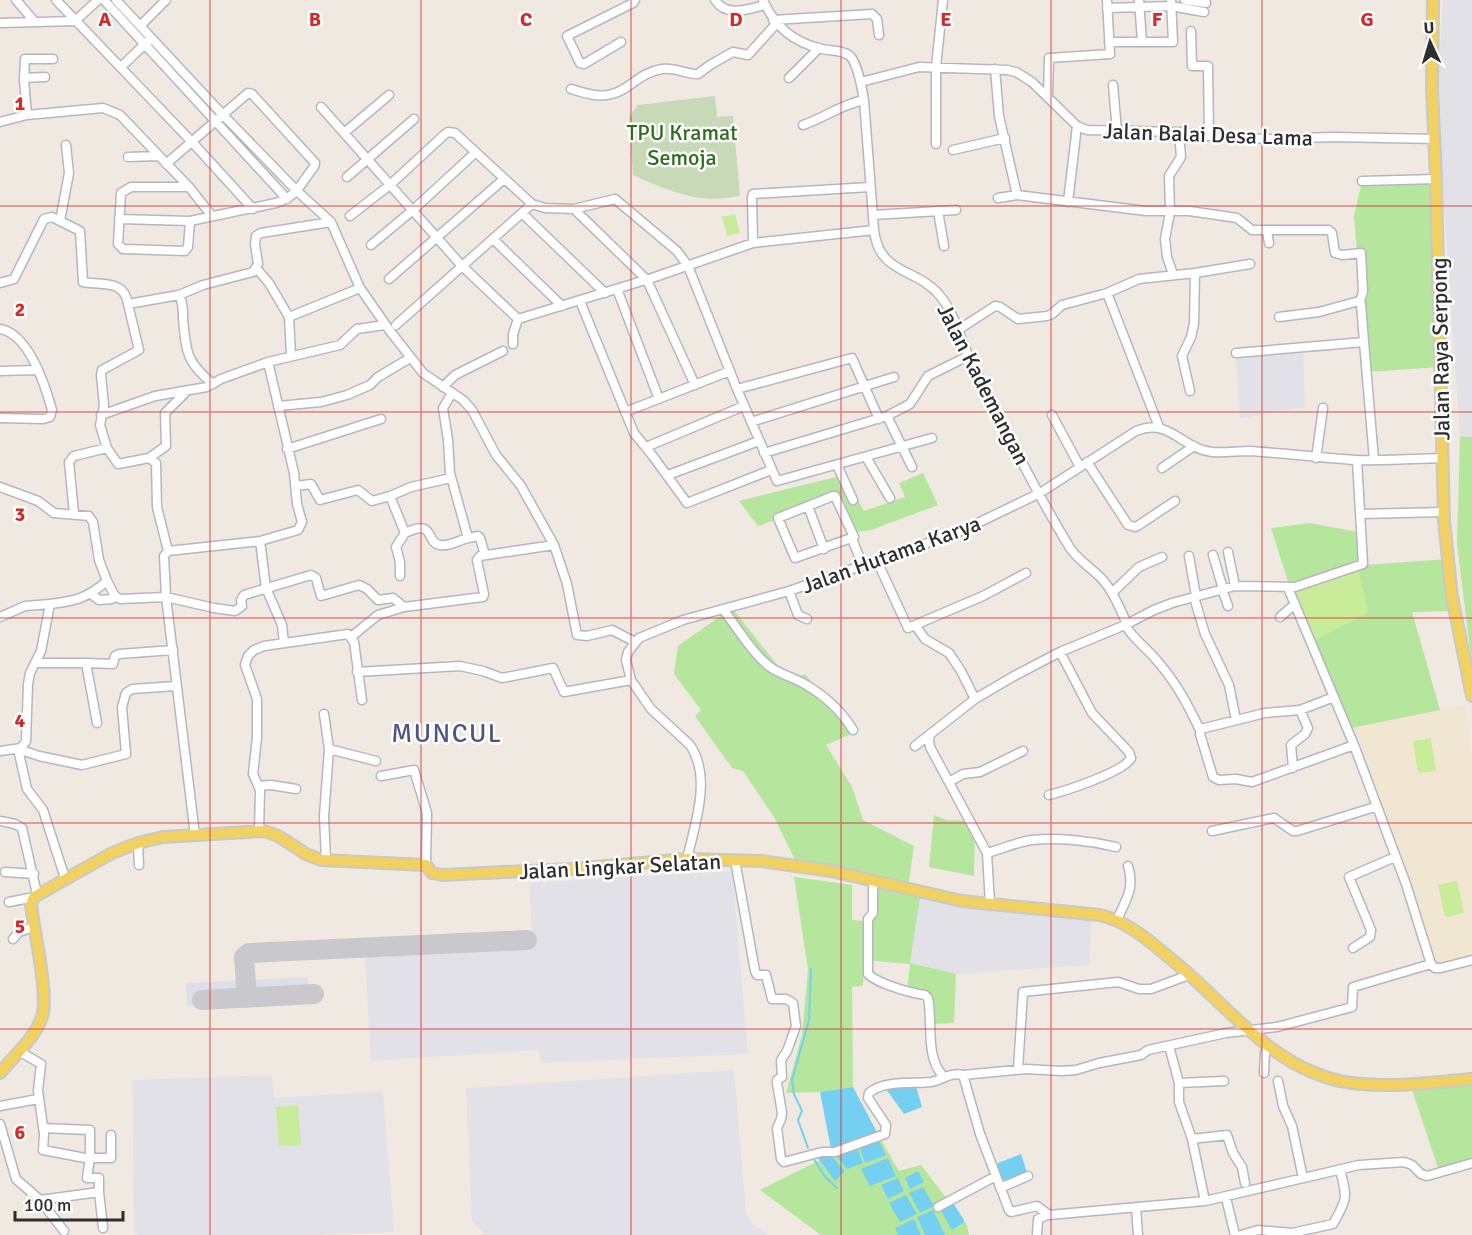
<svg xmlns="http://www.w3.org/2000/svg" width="1472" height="1235" viewBox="0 0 1472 1235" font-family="Signika,sans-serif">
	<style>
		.industrial { fill: #e3e1e8 }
		.education { fill: #f0e6d1 }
		.airport { fill: #dcdee8 }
		.green { fill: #b6e59e }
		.cemetery { fill: #c8d9b8 }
		.pitch { fill: #c9ec9a }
		.water { fill: #75cff0 }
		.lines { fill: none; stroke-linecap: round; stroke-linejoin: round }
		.stream { stroke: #75cff0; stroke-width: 2 }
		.taxiway { stroke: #c9c8cc; stroke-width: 20 }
		.minor-casing { stroke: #b4b7c1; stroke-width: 11 }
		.major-casing { stroke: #c9c9c9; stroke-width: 14 }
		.minor { stroke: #fff; stroke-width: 8 }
		.major { stroke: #f2d163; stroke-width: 10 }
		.grid { fill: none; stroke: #d62828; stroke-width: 1.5; stroke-opacity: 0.55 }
		.labels { text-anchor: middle; stroke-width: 5; stroke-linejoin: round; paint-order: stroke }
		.park-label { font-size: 22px; fill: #2c6e1b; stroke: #fff }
		.street-label { font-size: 22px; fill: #2e2e2e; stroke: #fff }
		.quarter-label { font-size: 26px; letter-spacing: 1.5px; fill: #4d5680; stroke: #fff }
		.grid-label { font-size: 20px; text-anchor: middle; font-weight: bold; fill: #d62828; stroke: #fff; stroke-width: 5; stroke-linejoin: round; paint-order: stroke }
	</style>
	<rect width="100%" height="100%" fill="#efe9e1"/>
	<path class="industrial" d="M1443 0H1472V437H1460L1437 100Z
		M1303 347 1305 407 1240 419 1235 351Z
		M732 871 748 1054 540 1063 539 1050 371 1061 365 956 533 947 529 883Z
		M921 891 1092 914 1089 965 956 974 910 964Z
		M734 1070 746 1214 753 1224 768 1235H485L472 1222 466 1088Z
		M272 1075 274 1098 383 1091 394 1232 310 1235H137L134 1232 132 1080Z"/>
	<path class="education" d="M1465 704 1472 760V958L1441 967 1435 963 1351 728Z"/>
	<path class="airport" d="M308 977 309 1000 187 1006 186 983Z"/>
	<path class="green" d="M1433 175 1441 367 1367 372 1354 216 1363 177Z
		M1460 437H1472V666L1457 544Z
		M923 473 938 505 871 530 857 532 841 497 758 526 739 501 844 475 864 511 905 497 899 483Z
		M1310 523 1363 533 1365 565 1448 559 1449 611 1412 612 1440 710 1351 728 1311 642 1358 569 1292 594 1271 528Z
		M732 608 790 681 805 674 853 733 826 745 852 787 863 820 914 846 908 888 921 891 910 963 956 974 954 1023 931 1024 927 991H907L910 964 864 960 863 986 852 987 853 1087 820 1092 786 1093 802 1035 808 970 794 877 852 885V920L866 921 875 881 798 866 774 817 743 771 732 768 695 716 701 710 674 674 678 646Z
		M934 815 946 820 975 821 974 876 929 867Z
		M1472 1080V1166L1440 1174 1411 1087Z
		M880 1138 899 1171 921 1165 967 1225 969 1235H821L760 1190 832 1154Z"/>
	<path class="cemetery" d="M715 96 717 117 733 116 740 196C731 197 721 199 711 199 685 198 657 186 633 175L629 117 638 105Z"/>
	<path class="pitch" d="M735 214 740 233 727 236 722 217Z
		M1358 568 1368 613 1311 642 1292 594Z
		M1431 738 1436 771 1418 773 1413 741Z
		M1457 881 1464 913 1445 917 1438 885Z
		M298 1105 301 1145 279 1146 276 1107Z"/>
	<path class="water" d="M916 1086 922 1107 904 1114 886 1089Z
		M853 1087 880 1138 832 1154 820 1092Z
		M878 1139 886 1155 865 1163 859 1146Z
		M857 1147 863 1163 847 1169 836 1155Z
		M830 1154 845 1171 835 1181 818 1158Z
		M1021 1154 1027 1172 1008 1180 1001 1179 996 1167 998 1163Z
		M888 1158 896 1176 870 1186 861 1169Z
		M918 1171 924 1182 910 1189 905 1178Z
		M898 1178 904 1191 888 1199 881 1185Z
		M923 1187 934 1206 920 1213 909 1193Z
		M906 1195 917 1214 900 1222 889 1203Z
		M953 1203 964 1220 963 1223 952 1230 940 1209Z
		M933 1210 945 1235H925L917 1217Z
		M914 1219 921 1235H898L895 1228Z"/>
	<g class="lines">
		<path class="stream" d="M808 1148 798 1120 802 1111 794 1094 792 1080 809 1020 811 969
			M813 1158 826 1178 837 1188"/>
		<path class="taxiway" d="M247 998 244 957 249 953 527 940
			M202 1000 314 994"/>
		<g class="minor-casing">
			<path id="minor" d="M16 0 35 22
				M56 0 193 143 253 209
				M104 0 287 199
				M116 0 224 116 297 191 331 222 360 288 390 331 423 373 463 400 472 410 496 455 521 486 554 545 567 584 577 635 587 636 612 630 635 642
				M715 0C727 18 748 9 765 5
				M763 0C775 27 793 42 822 49 830 51 843 50 850 56 858 64 862 89 864 100L874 230C879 276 918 267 941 297 956 316 961 342 972 363 1003 425 1034 489 1070 548 1078 560 1090 567 1100 577 1113 590 1119 607 1127 624
				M1139 0 1142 42
				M1185 0 1206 3
				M1107 8 1171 6 1204 12
				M773 20 872 14 877 19 879 35
				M0 23 75 21 98 0
				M140 26 166 0
				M1191 31 1192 66H1208L1209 136
				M621 42 584 64 580 63 567 36 633 3 635 0
				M1109 42H1173L1171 0
				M121 67 148 41
				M995 69 999 116 1017 195
				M24 78 45 77
				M789 78 819 48
				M861 82 919 67 1007 70 1016 72 1032 82 1077 126 1087 130 1179 132 1209 136 1268 139 1333 137 1435 139
				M1113 85 1117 131
				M571 89C584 93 598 98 612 94 630 90 638 73 662 69 675 67 685 74 698 74L710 65 733 52 748 55 776 24
				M1048 97 1049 58 1110 54 1107 0
				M321 107 462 266 518 319
				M27 115 24 80 25 59H53
				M0 122 27 115 103 108 120 115 189 187 212 216
				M803 125C824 118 842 104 864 100
				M344 133 389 95
				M936 144V67L943 0
				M953 150 1005 138
				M128 157 158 156
				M347 177 414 119
				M1362 181 1436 179
				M189 187H131L121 193 118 244 123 249 185 251 188 247 190 221
				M998 198 1017 195 1146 211H1189L1217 215 1237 218 1252 230H1329L1332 233 1335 253 1342 255 1361 253 1363 292 1360 301
				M1068 202 1077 126
				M574 209 647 280 695 385
				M938 211 944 246
				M523 214 605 293
				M873 215 956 210
				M350 216 391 184 444 135 448 132 455 133 532 204 545 208 574 209 615 199 677 251 688 266 737 389 777 481 932 438
				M119 219 190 221 276 203C298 196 300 184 314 167L315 163 252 94 248 93 166 164
				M60 221 69 173 66 145
				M1267 231 1269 243
				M493 239 562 306
				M753 243 752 197 753 194 870 187
				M371 245 413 210 476 152
				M257 269 269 283 289 317 291 355
				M1173 274 1167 257 1165 239 1170 212 1169 176 1181 157 1179 132
				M389 279 504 179
				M0 283 14 279 44 219 52 217 80 231 83 282C103 286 124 279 128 304
				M617 289 659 399
				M1107 293 1159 427
				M179 295 203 285 253 272 258 264 255 244 256 236 261 233 331 222
				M580 301 634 433 652 455 687 503 771 470
				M289 317 360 288
				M1279 317 1319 312 1359 301 1361 304 1364 342
				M518 319 652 278 753 243 874 230
				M396 325 532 204
				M0 329C29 334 45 385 52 410L50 417 43 419 0 418
				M958 330 995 306 1000 307 1018 319 1047 316 1052 314 1062 305 1107 293 1139 279 1195 273 1250 264
				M513 344V334L518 319
				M1236 353 1364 342 1374 460
				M268 362 340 345 357 329 385 325
				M0 371 38 370
				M443 387 455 375 503 351
				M737 389 852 358 879 419
				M1190 391 1182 356 1191 337 1194 324 1195 273
				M452 393 443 408 448 440 450 473 468 538 478 536 480 538 485 555
				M278 406 321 402 347 395 370 385 378 377 410 358
				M625 412 730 371
				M101 415 155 396 207 387 221 379 268 362 294 473 297 504 302 522 298 530 260 541 168 551
				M1052 415 1080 467
				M887 416 912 467
				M751 422 894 377
				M646 447 744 406
				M107 448 118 464 149 458 156 463 157 507 168 551 164 556 166 597 195 835
				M287 449 381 419
				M764 453 887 416 910 404 928 376 968 356
				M866 457 890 498
				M149 458 166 446 165 413 187 391
				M1316 458 1323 408
				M1087 462 1128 525 1135 527 1139 525 1175 501
				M837 465 853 500
				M1162 468 1194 446
				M668 475 759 441
				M296 486 311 484 320 500 358 490 372 501 390 496 405 533C436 518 425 543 440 545 448 547 460 540 468 538
				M0 487 38 501 54 513 89 516 93 522 99 560 107 581C87 598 76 601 50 604L41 651 30 673 28 684 26 741 21 748 0 751
				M390 496 411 487 451 478
				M833 496H835L854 537 795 558 778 518Z
				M808 506 824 549
				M74 514 69 462 74 456 107 448 100 425 104 406 101 375 102 370 139 350 128 304 179 295C183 302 183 310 183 318 186 352 186 362 213 384
				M1361 514 1443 512
				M852 539 863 566
				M260 541 266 588 282 625 284 643
				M1228 552 1235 586
				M1213 555 1223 589
				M1189 556 1196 596
				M877 561 908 628 915 625 925 639 949 653 961 671 975 699
				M400 576V562L396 547 405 533
				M107 581 115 596 120 599 166 597 214 608 235 611 242 606 241 600 244 595 311 575 316 578 321 596 359 585 367 589 378 600 393 598 404 607 483 597 484 594 477 560 480 556 554 545
				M1288 588 1354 745 1406 884 1431 964 1435 968H1441L1472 960
				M1222 589 1228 606
				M789 591 798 615 807 619
				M1112 593 1139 567 1162 557
				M91 594 99 600 112 599 115 596
				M1194 597 1205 634 1229 685 1236 720
				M723 609C736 626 752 653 770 667 780 674 792 677 803 683 824 695 841 710 853 730
				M0 617 25 606 50 604
				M1280 617 1295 604
				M915 625 983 596 1026 573
				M1125 625C1134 640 1148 649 1159 663 1177 684 1188 705 1200 730
				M351 637 378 615 404 607
				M35 663H86L97 723
				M86 663 113 664 115 656 119 654 173 650
				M357 672 460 666 483 671 502 678 553 668 564 692 631 680
				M1334 697 1300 710 1265 713 1201 729 1200 734 1213 777 1219 780 1236 779 1252 782 1354 745
				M324 714 329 749 324 816 326 861
				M930 735 929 740 930 747 987 853 990 904
				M915 746 975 699 1014 676 1060 652 1125 625 1154 610 1172 603 1235 586 1295 587 1363 564 1357 460
				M18 749 39 756 82 765 126 754 122 707 126 693 132 689 176 686
				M18 749 27 789 43 810 65 878
				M329 749 376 761
				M1293 768 1291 745 1305 734 1308 728 1300 710
				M381 776 414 770 427 813 426 865
				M949 782 963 774 980 772 1023 751
				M259 786 271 785 296 789
				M1049 795C1065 791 1124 772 1131 758L1129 752 1092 713 1060 652
				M0 821 15 824 22 828 37 894
				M259 831 260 790 253 774 257 737V699L245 665 248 656 254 650 264 646 348 634 354 642 362 700
				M1212 831 1274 818 1293 831H1297L1375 807
				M138 843 139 865
				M987 853C1002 849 1017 842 1032 840 1058 837 1091 841 1116 847
				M687 859C695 824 712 777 690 745L651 709 631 680 626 660 628 652 639 638 683 620 789 591 959 532 1040 493 1136 431C1169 417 1182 449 1212 452 1225 453 1237 451 1249 451 1285 453 1320 458 1355 460 1384 461 1414 459 1443 458
				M735 860 755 971 757 975H766L772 999H786L793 1003 796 1026 787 1051 781 1060 782 1077 777 1080V1083L782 1113 781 1119 777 1128 781 1159 784 1162 822 1152H835L885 1134 886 1125 868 1098 869 1093C884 1080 912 1084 931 1082 943 1080 949 1072 963 1075L1026 1069 1062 1071 1076 1070 1099 1063 1141 1055 1148 1050 1226 1033 1277 1027 1352 1007 1353 987 1431 964
				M5 872 34 874
				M873 881V913L868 919V974C878 984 911 993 925 995L928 998C933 1024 925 1056 943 1076
				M9 902 34 897
				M1117 920C1126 899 1135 889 1128 866
				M13 939 19 932 33 927
				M1353 948 1370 937 1371 930 1349 877 1395 857
				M1169 1046 1179 1083V1102L1192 1139 1205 1201
				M19 1051 41 1064 38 1091 44 1134 43 1150 85 1158H111V1135
				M1018 1069 1023 992 1118 982 1139 989H1151L1189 975
				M1264 1073 1265 1053 1268 1047
				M963 1075 980 1134 1009 1210 1011 1212 1037 1206 1049 1215 1205 1201 1359 1165 1404 1162 1412 1165 1421 1174 1427 1176 1472 1163
				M1278 1081 1283 1106 1292 1126 1303 1178
				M1179 1083 1224 1081
				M0 1106 38 1099
				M0 1124 16 1179 40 1200 64 1231
				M1192 1139 1227 1135 1233 1153 1242 1167 1245 1183
				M1000 1188 1028 1176
				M99 1192 103 1228
				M1226 1198 1235 1235
				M40 1200 99 1192V1178H87L90 1158V1130L43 1128
				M938 1207 996 1176
				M1136 1207 1138 1235
				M1037 1235 1038 1219 1047 1215
				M1241 1235 1258 1230 1292 1233 1333 1224C1348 1198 1347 1198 1340 1169"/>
		</g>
		<g class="major-casing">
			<path id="major" d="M1433 0 1432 89 1436 179 1444 521 1452 597 1472 696
				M0 1073C14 1056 35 1038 42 1017 49 996 34 930 31 905L34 897 112 853 138 843 163 837 264 831 278 836 306 854 321 860 426 865 432 873 442 875 572 869 687 859 761 861 831 871 962 901 1100 915C1133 923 1157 948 1183 969 1237 1016 1285 1080 1363 1084 1399 1087 1436 1082 1472 1079"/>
		</g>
		<use href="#minor" class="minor"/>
		<use href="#major" class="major"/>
	</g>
	<path class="grid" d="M210 0V1235M421 0V1235M631 0V1235M841 0V1235M1051 0V1235M1262 0V1235M0 206H1472M0 412H1472M0 618H1472M0 823H1472M0 1029H1472"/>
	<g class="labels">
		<g class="park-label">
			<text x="682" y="140">TPU Kramat<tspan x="682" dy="25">Semoja</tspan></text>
		</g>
		<g class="street-label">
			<text transform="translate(1208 134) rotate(2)" y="8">Jalan Balai Desa Lama</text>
			<text transform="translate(1440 349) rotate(-91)" y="8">Jalan Raya Serpong</text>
			<text transform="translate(984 384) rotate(63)" y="8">Jalan Kademangan</text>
			<text transform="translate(891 554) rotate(-20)" y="8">Jalan Hutama Karya</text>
			<text transform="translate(620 866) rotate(-3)" y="8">Jalan Lingkar Selatan</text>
		</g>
		<g class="quarter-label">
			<text x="447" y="742">MUNCUL</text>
		</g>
	</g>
	<g class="grid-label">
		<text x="105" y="26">A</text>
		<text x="315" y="26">B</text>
		<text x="526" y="26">C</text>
		<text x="736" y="26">D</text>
		<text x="946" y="26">E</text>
		<text x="1157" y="26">F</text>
		<text x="1367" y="26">G</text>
		<text x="20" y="110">1</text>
		<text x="20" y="316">2</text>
		<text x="20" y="521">3</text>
		<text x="20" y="727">4</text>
		<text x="20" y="933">5</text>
		<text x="20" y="1139">6</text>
	</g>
	<g transform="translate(1430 42) rotate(356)" stroke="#ffffff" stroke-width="4.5" paint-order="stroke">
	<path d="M0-4.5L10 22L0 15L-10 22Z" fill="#2e2e2e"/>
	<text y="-9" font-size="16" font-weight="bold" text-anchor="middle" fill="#2e2e2e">U</text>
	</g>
	<path d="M15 1211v9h108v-9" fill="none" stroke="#2e2e2e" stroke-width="3"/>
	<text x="24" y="1211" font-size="18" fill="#2e2e2e" stroke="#ffffff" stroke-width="4.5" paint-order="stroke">100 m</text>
</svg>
